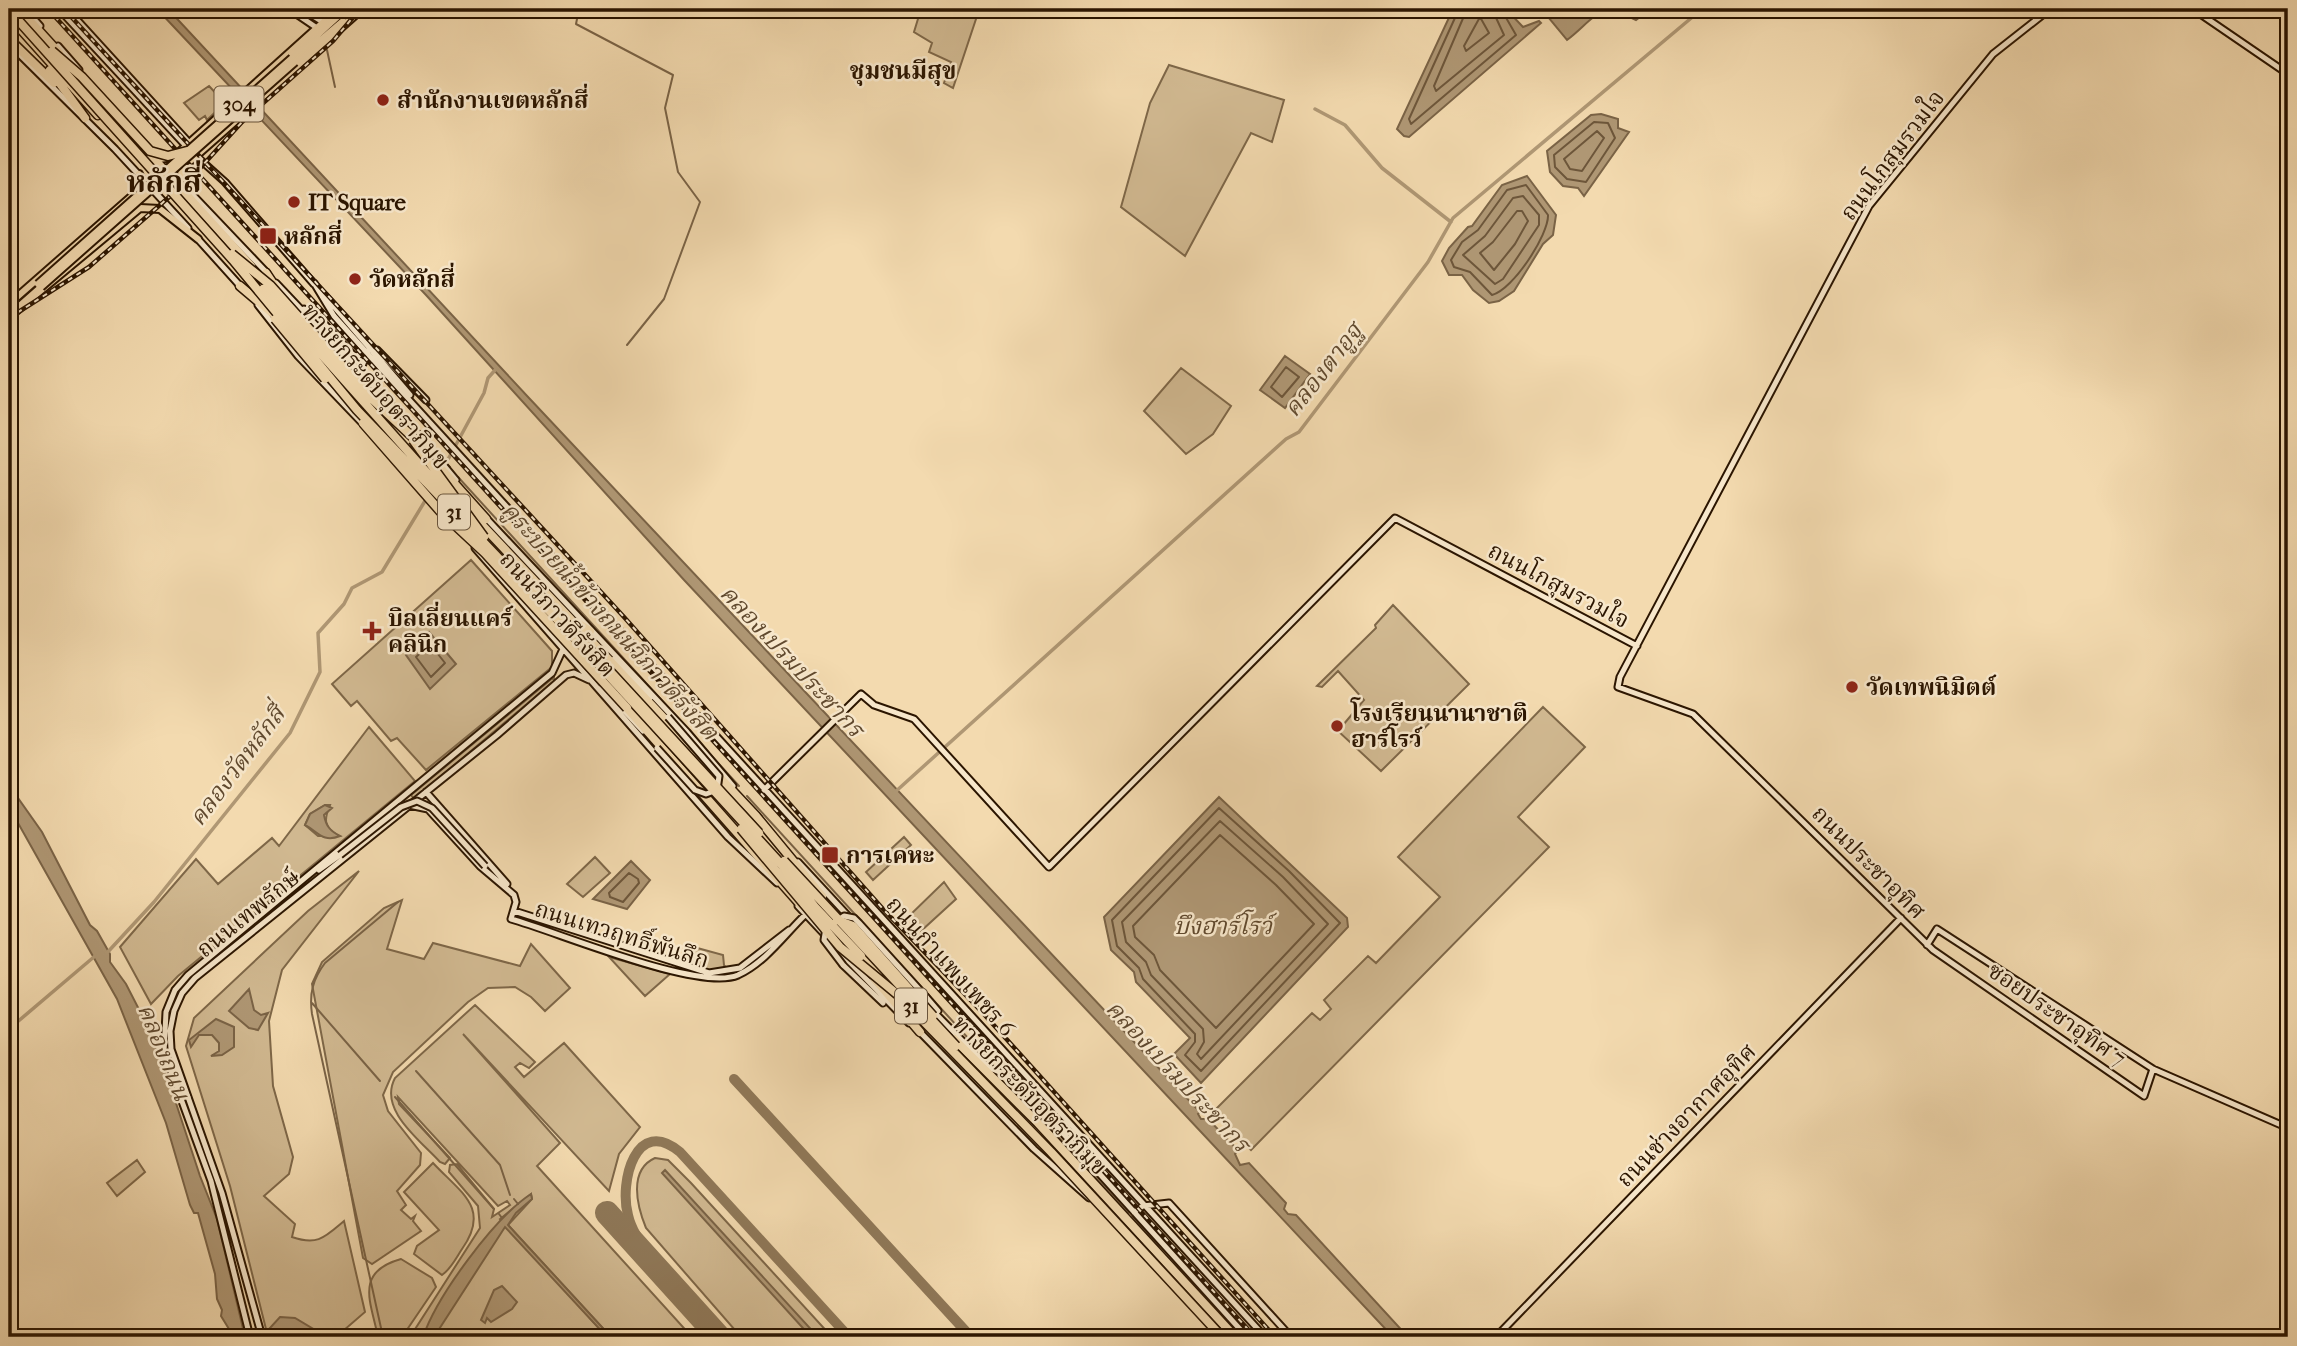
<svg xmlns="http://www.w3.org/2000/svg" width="2297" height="1346" viewBox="0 0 2297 1346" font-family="'IM FELL French Canon','Noto Serif Thai',serif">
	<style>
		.green { fill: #d1b991; stroke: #7e6748; stroke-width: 2; fill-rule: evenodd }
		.water { fill: #af9774; stroke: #7a6346; stroke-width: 2 }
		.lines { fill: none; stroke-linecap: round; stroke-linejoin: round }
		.shore { stroke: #6d563a; stroke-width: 2 }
		.stream { stroke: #7a6346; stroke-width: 2 }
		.canal { stroke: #af9774; stroke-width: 3.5 }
		.taxiway { stroke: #8f7858; stroke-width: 10 }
		.runway { stroke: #8f7858; stroke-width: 24 }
		.secondary-casing { stroke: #2b1500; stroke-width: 9 }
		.primary-casing { stroke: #2b1500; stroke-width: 10 }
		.highway-casing { stroke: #2b1500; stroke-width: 11 }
		.secondary { stroke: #f7e7cb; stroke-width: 5 }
		.primary { stroke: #f3daaf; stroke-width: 6 }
		.highway { stroke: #f3daaf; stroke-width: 8 }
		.rail-casing { stroke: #2b1500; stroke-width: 4.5 }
		.rail { stroke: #f7e7cb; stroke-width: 2; stroke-dasharray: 5; stroke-linecap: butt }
		.secondary-bridge-casing { stroke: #2b1500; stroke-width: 9; stroke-linecap: butt }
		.primary-bridge-casing { stroke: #2b1500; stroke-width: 10; stroke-linecap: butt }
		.highway-bridge-casing { stroke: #2b1500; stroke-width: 11; stroke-linecap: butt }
		.secondary-bridge { stroke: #f7e7cb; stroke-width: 5 }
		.primary-bridge { stroke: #f3daaf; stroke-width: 6 }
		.highway-bridge { stroke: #f3daaf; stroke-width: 8 }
		.poi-dot { fill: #8f2418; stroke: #f7e7cb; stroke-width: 2.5 }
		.labels { text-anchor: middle; stroke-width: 5; stroke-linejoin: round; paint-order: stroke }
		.shield { fill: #f7e7cb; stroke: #68543d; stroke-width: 2 }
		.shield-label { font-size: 21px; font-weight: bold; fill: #2b1500 }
		.poi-label { font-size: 23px; font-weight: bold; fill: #2b1500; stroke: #f7e7cb; text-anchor: start }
		.street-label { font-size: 23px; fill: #2b1500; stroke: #f7e7cb }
		.neighbourhood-label { font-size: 24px; font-weight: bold; fill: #2b1500; stroke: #f7e7cb }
		.water-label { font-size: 24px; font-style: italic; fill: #60492e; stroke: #f7e7cb }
		.district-label { font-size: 30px; font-weight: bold; fill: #2b1500; stroke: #f7e7cb }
	</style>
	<rect width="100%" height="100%" fill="#f3daaf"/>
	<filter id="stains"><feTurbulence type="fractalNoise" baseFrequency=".00286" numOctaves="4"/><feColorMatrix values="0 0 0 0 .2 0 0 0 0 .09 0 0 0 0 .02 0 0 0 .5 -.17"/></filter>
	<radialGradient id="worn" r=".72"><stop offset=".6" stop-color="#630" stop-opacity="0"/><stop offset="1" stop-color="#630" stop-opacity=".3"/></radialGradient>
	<path class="green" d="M921 9 979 10 953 88 944 83 951 62 929 52 932 43 914 32Z
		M1169 65 1284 100 1272 142 1251 133 1185 256 1121 207 1150 103Z
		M209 86 225 103 207 120 205 116 199 120 184 103Z
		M1181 368 1231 406 1213 434 1186 454 1144 411Z
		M471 560 552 651V667L426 770 397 738 391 741 357 701 351 706 332 684Z
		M1393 605 1469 684 1381 771 1338 731 1364 700 1338 671 1322 687 1317 686 1376 628 1375 625Z
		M554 677V681L414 799 411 795Z
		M1543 707 1585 747 1518 817 1549 847 1251 1150 1213 1112 1312 1013 1320 1020 1331 1009 1324 1000 1368 956 1376 963 1440 897 1398 857Z
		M369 727 415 781 178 976 151 1004 120 947 196 859 218 884 272 838 279 846ZM325 805H330C324 819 323 827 339 836H318L305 825 310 814Z
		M904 837 911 845 873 880 866 872Z
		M595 857 610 873 583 897 567 884Z
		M359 871 282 970 269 1021 273 1086 293 1157 289 1174 264 1196 295 1224 292 1237C318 1246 325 1237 344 1221L365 1312 336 1337H268L230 1186 186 1046 194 1018 308 911Z
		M944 882 956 899 921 931 908 917Z
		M402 900 387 949 424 959 433 943 520 966 531 944 570 988 545 1011 531 997 515 987 488 988 468 1002 393 1072 383 1095 388 1111 421 1153 420 1165 397 1191 406 1205 401 1210 411 1219 415 1216 413 1221 421 1231 372 1264 363 1258 312 984 322 962 384 908Z
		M690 946 723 955 724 965 728 970 710 972 684 964Z
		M609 957 670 974 645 996Z
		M475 1005 535 1062 529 1068 520 1063 515 1067 524 1077 564 1043 640 1127 619 1154 609 1191 463 1034 560 1143 537 1166 692 1337H611L508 1225 532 1199 531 1194 500 1219 607 1337H410L480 1228 478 1206 449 1172 450 1165 457 1164 494 1209 492 1217 510 1205 507 1201 498 1206 398 1097 399 1104 450 1158 445 1164 440 1162C420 1140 378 1110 395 1078Z
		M655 1158 668 1160 691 1183 832 1337H741L646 1228C637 1206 628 1170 655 1158Z
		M137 1160 145 1172 117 1196 107 1183Z
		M433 1163C461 1193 491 1208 462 1249 456 1258 451 1269 442 1275L414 1254 417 1246 439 1230 404 1192Z
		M401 1259 432 1278 436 1287 402 1337H378C371 1302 354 1272 401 1259Z"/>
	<path class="water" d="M157 9H168L529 398 1200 1112 1198 1114 1201 1119H1208L1238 1150 1235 1154 1240 1165 1249 1163 1286 1203 1284 1209 1288 1214 1296 1215 1408 1337H1393L685 581 426 295Z
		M1453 9H1506L1523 27 1539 21 1541 23 1409 137 1404 136 1397 129Z
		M1558 9H1650L1636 20C1597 0 1594 20 1567 40L1548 17Z
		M1601 114 1618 119V128L1629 132 1584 196 1578 188 1563 186 1550 172 1547 151 1591 115Z
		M1527 176 1556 215 1553 235 1543 244 1514 291 1499 301 1489 303 1473 290 1462 275H1449L1442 261 1449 248 1468 227 1472 226 1502 185Z
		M1285 356 1310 374 1285 408 1260 390Z
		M429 632 456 664 430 689 406 655Z
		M9 778 11 788 42 832 90 925 97 931 110 954V962L126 984 147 1025 172 1091 200 1176 217 1219 245 1337H230L225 1332 229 1329 221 1316 222 1310 217 1299 215 1274 198 1213H194L190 1205 166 1123 117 999 9 807Z
		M1219 797 1347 918 1348 927 1201 1083 1174 1054 1190 1038 1136 982 1134 972 1111 950 1104 917Z
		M325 805 332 808 324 815C326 826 330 831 340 836 323 843 318 832 305 825L310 814Z
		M631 861 650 880 627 909 593 899Z
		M249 989 254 1010 261 1015 268 1013 258 1030 249 1028 229 1011Z
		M216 1019 234 1027V1047L222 1055 211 1056 219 1051V1043L212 1035H199L191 1047 189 1040Z
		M665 1170 818 1337H811L662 1173Z
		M531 1194 532 1199 516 1213 508 1225 611 1337H607L505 1227 434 1337H423C437 1296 494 1218 531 1194Z
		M502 1286 517 1302 512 1309 491 1322 487 1318 485 1323 481 1320 494 1290Z
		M280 1317 295 1318 315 1330 318 1337H271L269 1329Z"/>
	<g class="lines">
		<path class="shore" d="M1459 9 1409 119 1411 124 1516 35 1501 9
			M1467 9 1434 86 1436 91 1504 35 1492 9
			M1480 17 1489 33 1466 51 1464 46Z
			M1594 122 1608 123 1615 138 1586 182 1567 179 1555 167 1554 155Z
			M1597 131 1604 138 1582 171 1570 169 1564 159Z
			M1526 185 1548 215C1549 234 1513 290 1492 295L1470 272 1454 267 1451 260 1462 242 1478 230 1507 190Z
			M1523 196 1539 215V225L1503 279 1495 284 1463 255 1485 236 1513 198Z
			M1517 211H1522L1528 221 1515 244 1494 270 1480 253 1493 242Z
			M1286 367 1299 377 1282 397 1271 387Z
			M430 644 445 663 431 677 416 657Z
			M1219 808 1289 871 1340 923 1201 1071 1185 1055 1195 1042V1034L1143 979 1139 968 1117 946 1112 920Z
			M1220 821 1283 877 1328 924 1201 1059 1197 1054 1204 1042 1203 1029 1151 975 1146 962 1126 942 1122 922Z
			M1220 835 1276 885 1314 924 1216 1028 1160 970 1154 955 1135 937 1133 926Z
			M629 873 638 879 639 883 623 902 610 897 609 893Z"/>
		<path class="stream" d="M579 9 576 24 673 75 665 108 678 172 700 202 664 299 627 345
			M327 50 335 87
			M446 463 450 467
			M458 477 677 717
			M699 742 739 786
			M747 796 989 1061
			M312 1003 380 1081
			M416 1071 500 1165 510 1195
			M1006 1080 1128 1213
			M395 1097 494 1209
			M514 1199 518 1204
			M499 1214 502 1218
			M1132 1217 1159 1246
			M1174 1263 1241 1337
			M383 1337 312 1014C309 993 313 979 325 963L398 902"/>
		<path class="canal" d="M1315 109 1345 125 1382 168 1451 222
			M445 465 484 393 488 378 497 368
			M894 793 1286 439 1299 432 1428 262 1453 218 1702 9
			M105 955 154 902 290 733 320 672 318 633 344 604 352 588 382 572 428 496
			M9 1029 95 956"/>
		<path class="taxiway" d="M734 1079 971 1337
			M656 1267C646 1251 632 1233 628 1215 619 1182 636 1115 680 1152L849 1337"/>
		<path class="runway" d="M607 1213 719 1337"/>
		<g class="secondary-casing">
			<path id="secondary" d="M25 9 40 26
				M59 9 188 148
				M67 9 192 146
				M289 9 317 28
				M302 9 323 22
				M2050 9 1993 54 1869 206 1620 677 1618 687 1693 714 1933 950 2144 1096 2153 1069
				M2193 9 2288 74
				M9 44 115 149 188 228
				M58 46 79 70
				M195 155 225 182 314 284
				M170 171 267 273
				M197 238 242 288
				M276 283 412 427 456 480
				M314 283 334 316 400 390 1265 1337
				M325 296 410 395
				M258 305 298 356 365 426
				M304 309 318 317 355 357 369 350
				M377 350 426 400
				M360 371 364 361 372 358
				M486 518 687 732 733 786
				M475 548 728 837 777 883
				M614 659 650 698
				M602 687 643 731
				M764 790 861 694 874 705 914 719 1049 867 1395 518 1637 646
				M426 792 507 884
				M409 805 428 809 480 866 514 895 516 902 511 919C558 932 699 992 738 975 766 962 785 934 806 914
				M798 862 849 917
				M319 870 340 855
				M798 906 827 937
				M514 911 709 973 740 968 789 930
				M1927 945 1937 929 2153 1069 2288 1128
				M838 950 909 1023
				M843 965 883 1003
				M926 997 938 1011
				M930 1008 988 1067 1013 1078 1247 1337
				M919 1031 1034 1149 1089 1198
				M1134 1212 1143 1206 1169 1203 1291 1337
				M250 1337 211 1181 164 1052 166 1012 175 990 188 975 552 673 563 649
				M262 1337 222 1193 171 1049 170 1031 174 1011 182 993 195 978 497 735 566 675 574 673 589 680
				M1496 1337 1901 918"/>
		</g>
		<g class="primary-casing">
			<path id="primary" d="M292 58 346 9
				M295 62 343 21
				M159 159 174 157 338 9
				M182 184 181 169 362 9
				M9 304 139 190 142 181 139 174
				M16 309 41 287
				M9 317 140 208 160 209 198 239"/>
		</g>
		<g class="highway-casing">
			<path id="highway" d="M19 9 59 53
				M9 16 98 115
				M9 39 54 83
				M50 70 85 118
				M145 149 251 266
				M266 273 276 288
				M240 286 278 318
				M368 400 436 477
				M420 445 486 519
				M467 509 756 816 822 896
				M576 622 590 631
				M627 708 801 905
				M861 956 883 979
				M874 978 920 1032
				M954 1039 1038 1123 1235 1337"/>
		</g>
		<use href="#secondary" class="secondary"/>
		<use href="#primary" class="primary"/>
		<use href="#highway" class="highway"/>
		<g class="rail-casing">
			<path id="rail" d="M48 9 1255 1337
				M64 9 624 617 883 909 982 1012 1275 1337
				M9 318 89 267 192 177 242 122 333 41 360 9"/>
		</g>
		<use href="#rail" class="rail"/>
		<g class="secondary-bridge-casing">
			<path id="secondary-bridge" d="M657 748 695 790 706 794 717 790 719 776 668 717
				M340 855 401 807 417 801 432 808 485 866
				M843 965 824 940 826 928 844 916 854 918 859 923 926 997"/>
		</g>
		<g class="primary-bridge-casing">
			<path id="primary-bridge" d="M38 284 292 58
				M41 287 295 62"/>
		</g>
		<g class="highway-bridge-casing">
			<path id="highway-bridge" d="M9 10 233 260 357 410 555 617 781 864 815 907 861 956
				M52 51 82 77 150 151 168 156 187 151
				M232 254 270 285 372 399 418 442
				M263 289 462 512
				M275 319 325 379
				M363 423 440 511 485 553 627 708
				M413 440 484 537
				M514 567 759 833
				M741 829 840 947 898 995 1051 1152 1222 1337
				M784 861 956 1046
				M837 920 853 926 933 1016"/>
		</g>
		<use href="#secondary-bridge" class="secondary-bridge"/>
		<use href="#primary-bridge" class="primary-bridge"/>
		<use href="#highway-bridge" class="highway-bridge"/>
	</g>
	<g class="poi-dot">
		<circle cx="383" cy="100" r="7"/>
		<circle cx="294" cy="202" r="7"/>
		<rect x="259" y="227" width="18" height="18" rx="3.5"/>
		<circle cx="355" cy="279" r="7"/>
		<path d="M368.5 620.5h7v7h7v7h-7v7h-7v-7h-7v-7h7z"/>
		<circle cx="1852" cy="687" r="7"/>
		<circle cx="1337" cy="726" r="7"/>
		<rect x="821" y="846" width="18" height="18" rx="3.5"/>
	</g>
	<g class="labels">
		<g class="shield">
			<rect x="214.5" y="86.5" width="49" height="35" rx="5"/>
			<rect x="438" y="494.5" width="32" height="35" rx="5"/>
			<rect x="895" y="988.5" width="32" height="35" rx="5"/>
		</g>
		<g class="shield-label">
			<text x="239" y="111">304</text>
			<text x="454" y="519">31</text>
			<text x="911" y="1013">31</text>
		</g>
		<g class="poi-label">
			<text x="397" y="108">สำนักงานเขตหลักสี่</text>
			<text x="308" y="210">IT Square</text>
			<text x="284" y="244">หลักสี่</text>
			<text x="369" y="287">วัดหลักสี่</text>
			<text x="388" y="626">บิลเลี่ยนแคร์<tspan x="388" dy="26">คลินิก</tspan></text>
			<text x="1866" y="695">วัดเทพนิมิตต์</text>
			<text x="1351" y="721">โรงเรียนนานาชาติ<tspan x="1351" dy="26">ฮาร์โรว์</tspan></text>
			<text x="846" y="863">การเคหะ</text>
		</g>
		<g class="street-label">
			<text transform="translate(1892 155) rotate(-53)" y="8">ถนนโกสุมรวมใจ</text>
			<text transform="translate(376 386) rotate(49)" y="8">ทางยกระดับอุตราภิมุข</text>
			<text transform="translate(1559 585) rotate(28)" y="8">ถนนโกสุมรวมใจ</text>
			<text transform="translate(558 614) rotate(48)" y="8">ถนนวิภาวดีรังสิต</text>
			<text transform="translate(1869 862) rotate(45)" y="8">ถนนประชาอุทิศ</text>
			<text transform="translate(248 913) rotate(-39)" y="8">ถนนเทพรักษ์</text>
			<text transform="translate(622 934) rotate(17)" y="8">ถนนเทวฤทธิ์พันลึก</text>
			<text transform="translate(951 966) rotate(48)" y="8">ถนนกำแพงเพชร 6</text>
			<text transform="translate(2057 1014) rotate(35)" y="8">ซอยประชาอุทิศ 7</text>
			<text transform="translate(1030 1095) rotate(46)" y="8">ทางยกระดับอุตราภิมุข</text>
			<text transform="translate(1686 1115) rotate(-46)" y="8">ถนนช่างอากาศอุทิศ</text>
		</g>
		<g class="neighbourhood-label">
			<text x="903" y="79">ชุมชนมีสุข</text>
		</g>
		<g class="water-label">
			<text transform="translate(1323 370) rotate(-52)" y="8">คลองตาอูฐ</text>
			<text transform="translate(610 621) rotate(48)" y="8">คูระบายน้ำข้างถนนวิภาวดีรังสิต</text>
			<text transform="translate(792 661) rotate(47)" y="8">คลองเปรมประชากร</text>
			<text transform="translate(237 766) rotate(-53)" y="8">คลองวัดหลักสี่</text>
			<text x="1223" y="934">บึงฮาร์โรว์</text>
			<text transform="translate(164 1052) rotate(68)" y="8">คลองถนน</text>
			<text transform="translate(1178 1076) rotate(47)" y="8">คลองเปรมประชากร</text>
		</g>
		<g class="district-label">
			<text x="164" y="192">หลักสี่</text>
		</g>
	</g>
	<rect width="2297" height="1346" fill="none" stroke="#f3daaf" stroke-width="35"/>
	<rect x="10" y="10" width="2276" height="1325" fill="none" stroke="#2b1500" stroke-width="3.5"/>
	<rect x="18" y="18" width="2262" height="1311" fill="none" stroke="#2b1500" stroke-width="2"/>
	<rect width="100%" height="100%" filter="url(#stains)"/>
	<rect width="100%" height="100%" fill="url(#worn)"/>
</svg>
